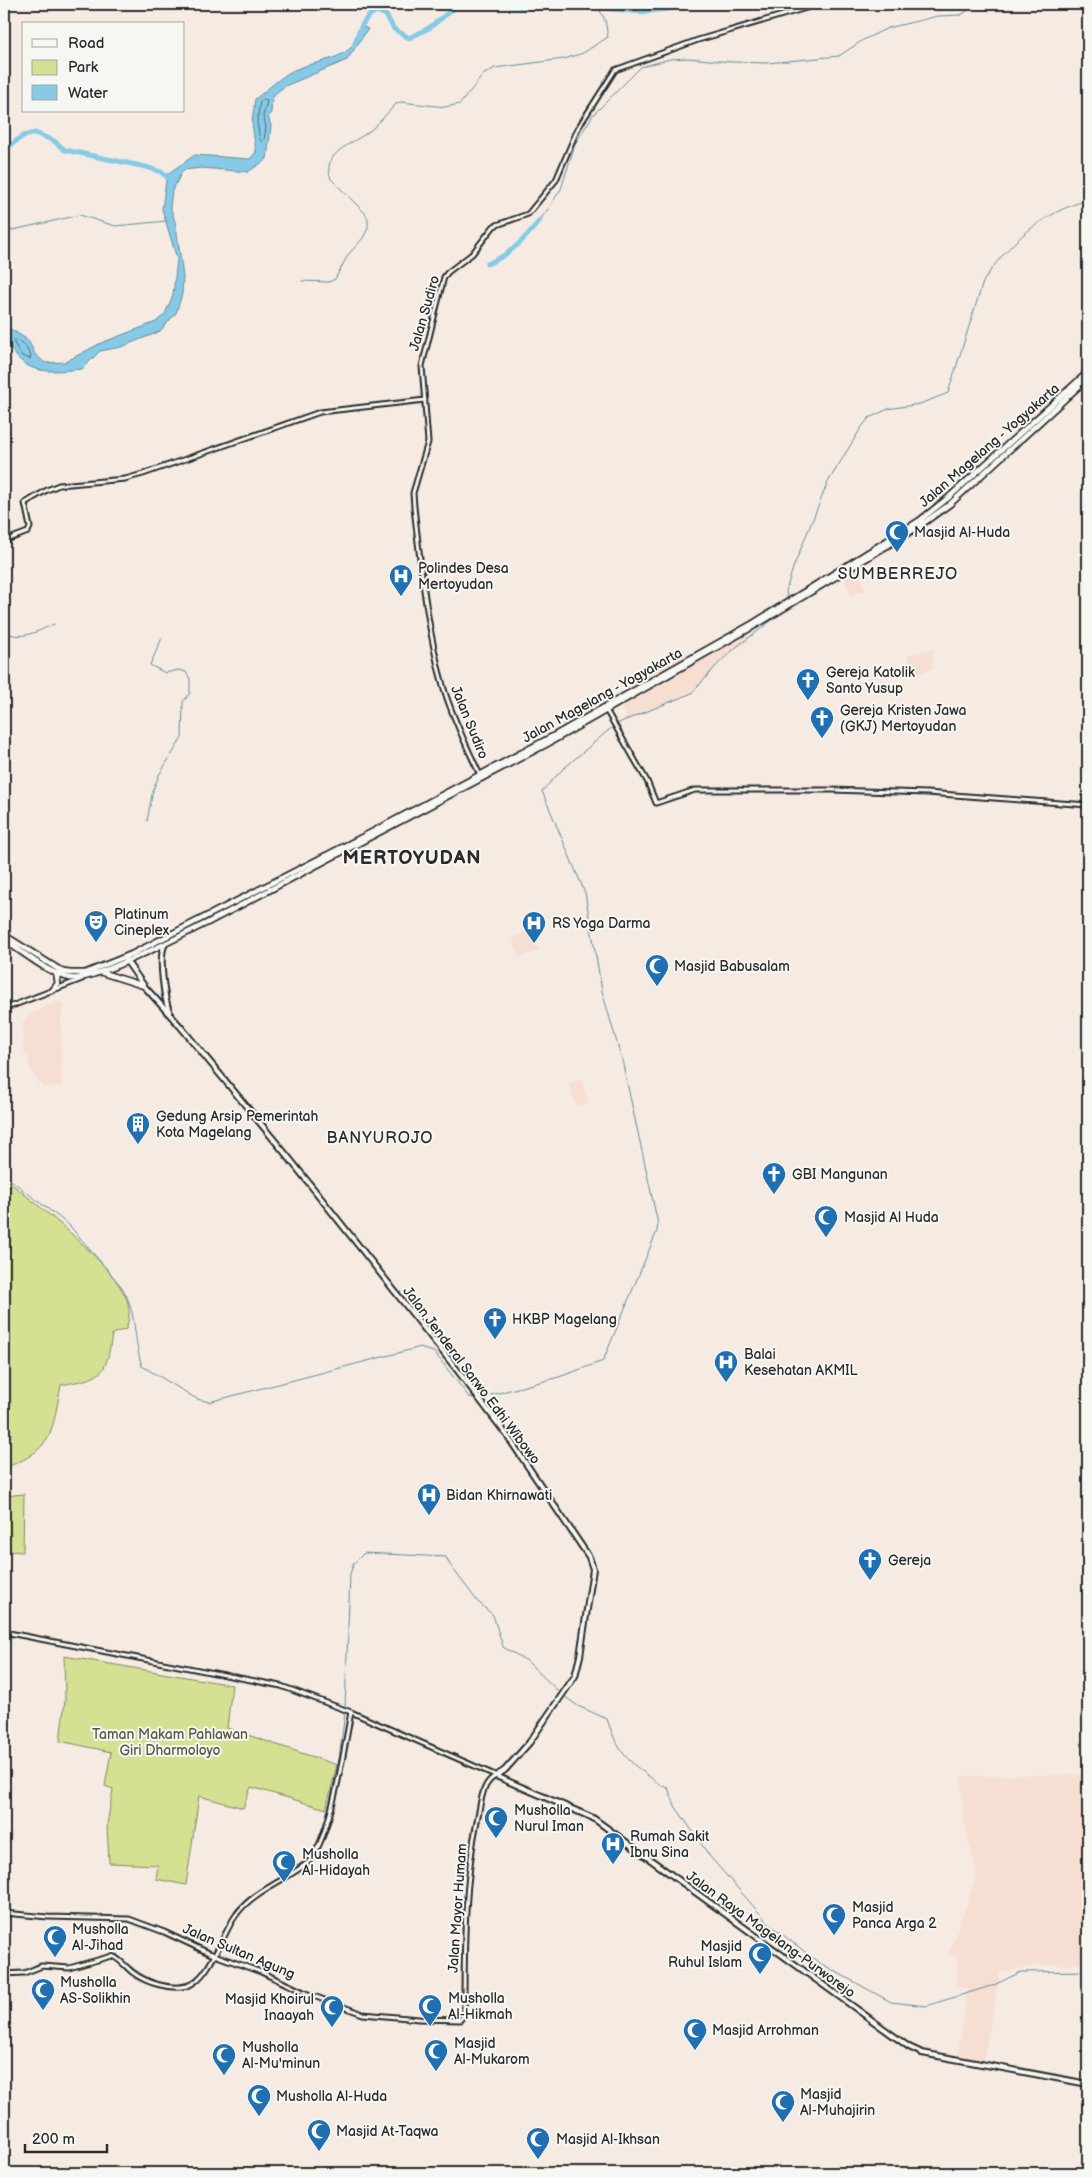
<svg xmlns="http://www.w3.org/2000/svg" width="1092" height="2177" viewBox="0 0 1092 2177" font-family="'Balsamiq Sans',sans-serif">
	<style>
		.built { fill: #f6ded2 }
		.green { fill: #d5e093; stroke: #80865f }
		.water { fill: #86cae7; stroke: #628a9c }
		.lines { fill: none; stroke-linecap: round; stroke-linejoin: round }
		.shore { stroke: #4f6b76; stroke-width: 1 }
		.stream { stroke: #628a9c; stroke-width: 1 }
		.river { stroke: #86cae7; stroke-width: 5 }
		.secondary-casing { stroke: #2b2b2b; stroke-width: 7 }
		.primary-casing { stroke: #2b2b2b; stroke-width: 8 }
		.highway-casing { stroke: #2b2b2b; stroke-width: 8 }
		.secondary { stroke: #f6f6f2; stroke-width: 3 }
		.primary { stroke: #f6f6f2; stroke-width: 4 }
		.highway { stroke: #f6f6f2; stroke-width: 4.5 }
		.labels { text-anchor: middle; stroke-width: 4; stroke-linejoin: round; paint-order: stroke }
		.street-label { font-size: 14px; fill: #2b2b2b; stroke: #f6f6f2 }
		.poi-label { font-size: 14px; fill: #2b2b2b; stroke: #f6f6f2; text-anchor: start }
		.park-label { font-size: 14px; fill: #565845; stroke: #f6f6f2 }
		.quarter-label { font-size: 16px; letter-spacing: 1px; fill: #2b2b2b; stroke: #f6f6f2 }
		.district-label { font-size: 19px; font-weight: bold; letter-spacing: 1px; fill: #2b2b2b; stroke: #f6f6f2 }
	</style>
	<rect width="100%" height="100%" fill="#f6ebe3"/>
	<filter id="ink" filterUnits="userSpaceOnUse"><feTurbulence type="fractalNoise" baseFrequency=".02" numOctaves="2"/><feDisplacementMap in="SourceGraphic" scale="10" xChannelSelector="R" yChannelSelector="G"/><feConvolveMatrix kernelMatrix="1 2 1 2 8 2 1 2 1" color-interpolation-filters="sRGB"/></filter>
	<g filter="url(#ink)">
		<path class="built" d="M858 568 865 590 850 595 844 576Z
			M746 634 750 640 725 657 693 693 628 720 621 705 636 697 626 681 684 648 693 664Z
			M933 649V669L912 676 908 655Z
			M532 930 539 951 519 958 512 937Z
			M55 1002H58L63 1004 61 1022 62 1086 42 1087 31 1071 28 1056 24 1055 22 1024 26 1017Z
			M582 1080 589 1103 576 1107 569 1083Z
			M1088 1774V1964L1035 1966 1000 1973 983 2063 957 2058 968 1988 955 1986 958 1958 949 1953 977 1875 963 1819 961 1776Z"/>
		<path class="green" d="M4 1178C35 1203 118 1266 128 1303 130 1311 129 1321 126 1329L112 1334C106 1378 102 1377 61 1385 52 1431 54 1450 4 1468Z
			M24 1494 23 1552 4 1551V1496Z
			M64 1656 232 1685 227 1728 337 1765 326 1809 251 1787 243 1808 199 1796 186 1885 156 1879 158 1865 109 1863 107 1825 113 1789 105 1786 111 1752 60 1741 65 1700Z"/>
		<path class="water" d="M360 25 368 29 347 60 285 86 277 92 272 99 271 113 268 116 271 126 267 159 248 172 202 168 183 170 172 191 170 206 176 225 183 277 182 294 176 313 159 332 121 347 100 351 82 369C55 371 28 377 12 350 6 340 4 337 4 325L28 340 35 354 45 363 65 362 101 343 156 322 165 314 173 295 177 259 162 209 167 174 195 155 250 159 256 152 252 123 255 99C267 90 279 78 292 71 316 59 359 62 360 25Z"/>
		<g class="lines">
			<path class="shore" d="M264 99 267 101 263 116 266 127 264 140 262 142 260 140 257 122 260 102Z
				M15 340 24 344 31 356 30 359 22 356 14 343Z"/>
			<path class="stream" d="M550 206 561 189 575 144 593 115 641 67 670 59 687 58 732 62 767 63 839 56 863 40 888 28 938 16 961 15 977 4
				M540 220 548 209
				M4 232 80 215 115 226 167 221
				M302 281 329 282 335 279 348 255 363 238 368 228V219L365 213 331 179C320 153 353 144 368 132 378 125 387 113 396 104L401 102 445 107 460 104 483 75 495 68 564 59 583 53 608 37 605 20 598 7
				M788 601 786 591 793 568 828 482 861 428 869 418 888 409 920 404 948 393 983 282C1006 244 1045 211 1088 200
				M4 631C20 642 38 631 54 624
				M147 821 153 790 159 775 182 738 183 702 190 693V679L186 672 179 670 165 673 150 665 162 638
				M4 1175 69 1225 121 1286C137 1309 133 1340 142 1366L197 1399 209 1402 421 1347 426 1350 434 1352 469 1397 477 1399
				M480 1398 559 1377 603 1361 657 1231 658 1224 622 1060 602 991 585 893 542 791 563 769 616 724 692 693 717 665 735 648 787 609
				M564 1696 578 1706 607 1719C620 1758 630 1762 662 1786L668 1788 675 1806 711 1858 769 1924 818 1962 891 2002 926 2006 994 1985 1021 1972 1088 1971
				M345 1708 350 1574 354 1563 364 1553 446 1557 450 1565 478 1602 493 1615 503 1647 527 1661 560 1693
				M324 1829 339 1759 345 1712
				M260 1891 301 1863 315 1851
				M229 1923 236 1909 256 1893
				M102 1957 117 1954C133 1970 162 1992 187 1982 193 1980 200 1973 205 1968
				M4 1971 25 1970 39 1963 69 1966 81 1963"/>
			<path class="river" d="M490 4 540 8 570 4 641 12 675 8 678 4
				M354 46C359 31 362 19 376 11L386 15 394 29 409 38 429 28 458 5 463 4
				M4 150 23 136 35 133 54 141 65 150 146 167 161 172 171 180
				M487 264C510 255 525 239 540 220"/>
			<g class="secondary-casing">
				<path id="secondary" d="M1082 4 1088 11
					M4 541 28 532 30 527 25 503 47 490 59 485 125 479 143 474 320 412 425 400
					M606 710 647 781 656 803 695 790H832L927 793 1088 805
					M480 775C467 747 453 719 444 689 427 630 421 569 414 507L413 493 428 442 422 366 444 277 448 272 472 254 494 226 528 214 556 180 578 128 615 70 698 40 820 4
					M4 1009 82 979
					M4 1632 281 1686 351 1712 495 1775
					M4 1913 48 1917 129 1919 164 1932 209 1953 261 1972 308 1994 363 2014 419 2019 460 2020 464 2015C464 1948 464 1882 478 1816 481 1802 482 1782 496 1776
					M4 1974 24 1973 42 1966 69 1968 112 1956C120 1959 126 1967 132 1972 146 1983 170 1990 187 1986 210 1979 222 1934 236 1915 252 1892 284 1881 306 1864 330 1846 345 1744 351 1712"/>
			</g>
			<g class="primary-casing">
				<path id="primary" d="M165 944C158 955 164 1000 170 1013
					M125 959 144 986 180 1026 289 1158 458 1371 506 1434 589 1557 593 1569 580 1656 575 1676 529 1743 505 1770 496 1776
					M496 1776 593 1818 909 2047 922 2053 1088 2084"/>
			</g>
			<g class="highway-casing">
				<path id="highway" d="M4 935 63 972 71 973H85L132 954 372 832 555 735 752 624 919 521 948 498 1088 372
					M4 940C23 952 49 974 70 978 91 983 184 934 207 923L547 744 761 622 918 527 950 504 1088 378
					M100 972 144 986
					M53 990 58 983 56 973"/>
			</g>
			<use href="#secondary" class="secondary"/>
			<use href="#primary" class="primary"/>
			<use href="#highway" class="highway"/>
		</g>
	</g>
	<defs>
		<g id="mosque-pin" transform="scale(1.25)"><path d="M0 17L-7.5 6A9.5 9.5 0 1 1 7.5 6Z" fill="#1f6fb2" stroke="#f6f6f2"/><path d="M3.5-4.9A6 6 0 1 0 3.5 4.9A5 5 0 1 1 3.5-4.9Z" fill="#fff"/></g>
		<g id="hospital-pin" transform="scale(1.25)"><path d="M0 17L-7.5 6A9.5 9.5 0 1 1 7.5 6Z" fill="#1f6fb2" stroke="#f6f6f2"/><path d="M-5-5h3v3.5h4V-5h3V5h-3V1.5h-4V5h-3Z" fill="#fff"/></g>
		<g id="church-pin" transform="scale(1.25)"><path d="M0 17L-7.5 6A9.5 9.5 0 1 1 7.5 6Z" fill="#1f6fb2" stroke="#f6f6f2"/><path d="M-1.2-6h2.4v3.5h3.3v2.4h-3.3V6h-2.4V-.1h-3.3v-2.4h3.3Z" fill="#fff"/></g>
		<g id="theatre-pin" transform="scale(1.25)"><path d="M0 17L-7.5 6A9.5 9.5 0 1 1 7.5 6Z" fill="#1f6fb2" stroke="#f6f6f2"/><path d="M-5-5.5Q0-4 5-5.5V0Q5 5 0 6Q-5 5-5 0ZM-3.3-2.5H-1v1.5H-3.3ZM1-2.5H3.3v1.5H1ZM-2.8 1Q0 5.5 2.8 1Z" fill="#fff"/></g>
		<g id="building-pin" transform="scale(1.25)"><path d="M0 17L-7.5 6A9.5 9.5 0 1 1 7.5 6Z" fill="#1f6fb2" stroke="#f6f6f2"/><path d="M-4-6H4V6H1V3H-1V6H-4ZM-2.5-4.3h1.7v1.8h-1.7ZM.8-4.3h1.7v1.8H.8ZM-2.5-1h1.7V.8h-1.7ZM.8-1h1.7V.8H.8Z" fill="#fff"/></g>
	</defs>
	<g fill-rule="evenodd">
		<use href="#mosque-pin" x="897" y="532"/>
		<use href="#hospital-pin" x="401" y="576"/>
		<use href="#church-pin" x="808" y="680"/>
		<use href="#church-pin" x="822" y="718"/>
		<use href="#theatre-pin" x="96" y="922"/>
		<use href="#hospital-pin" x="534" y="923"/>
		<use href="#mosque-pin" x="657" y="966"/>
		<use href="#building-pin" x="138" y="1124"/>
		<use href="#church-pin" x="774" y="1174"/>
		<use href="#mosque-pin" x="826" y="1217"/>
		<use href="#church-pin" x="495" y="1319"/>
		<use href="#hospital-pin" x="726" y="1362"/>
		<use href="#hospital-pin" x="429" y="1495"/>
		<use href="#church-pin" x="870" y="1560"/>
		<use href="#mosque-pin" x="496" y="1818"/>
		<use href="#hospital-pin" x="613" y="1844"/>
		<use href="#mosque-pin" x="284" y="1862"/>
		<use href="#mosque-pin" x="834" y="1915"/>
		<use href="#mosque-pin" x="55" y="1937"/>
		<use href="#mosque-pin" x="760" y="1954"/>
		<use href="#mosque-pin" x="43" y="1990"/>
		<use href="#mosque-pin" x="430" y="2006"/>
		<use href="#mosque-pin" x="332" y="2007"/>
		<use href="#mosque-pin" x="695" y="2030"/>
		<use href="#mosque-pin" x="436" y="2051"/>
		<use href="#mosque-pin" x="224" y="2055"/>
		<use href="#mosque-pin" x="259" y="2096"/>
		<use href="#mosque-pin" x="783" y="2102"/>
		<use href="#mosque-pin" x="319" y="2131"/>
		<use href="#mosque-pin" x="538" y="2139"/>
	</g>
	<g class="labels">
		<g class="street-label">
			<text transform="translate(424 313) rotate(-74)" y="5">Jalan Sudiro</text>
			<text transform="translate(989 445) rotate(-41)" y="5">Jalan Magelang - Yogyakarta</text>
			<text transform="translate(602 695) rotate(-29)" y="5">Jalan Magelang - Yogyakarta</text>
			<text transform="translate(470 722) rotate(68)" y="5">Jalan Sudiro</text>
			<text transform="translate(472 1375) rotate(53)" y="5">Jalan Jenderal Sarwo Edhi Wibowo</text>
			<text transform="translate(457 1908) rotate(-86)" y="5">Jalan Mayor Humam</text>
			<text transform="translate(771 1934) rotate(36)" y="5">Jalan Raya Magelang-Purworejo</text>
			<text transform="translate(239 1951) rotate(23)" y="5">Jalan Sultan Agung</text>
		</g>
		<g class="poi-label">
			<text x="914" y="537">Masjid Al-Huda</text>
			<text x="418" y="573">Polindes Desa<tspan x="418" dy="16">Mertoyudan</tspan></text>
			<text x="826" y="677">Gereja Katolik<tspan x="826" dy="16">Santo Yusup</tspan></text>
			<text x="840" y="715">Gereja Kristen Jawa<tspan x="840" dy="16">(GKJ) Mertoyudan</tspan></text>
			<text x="114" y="919">Platinum<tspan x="114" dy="16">Cineplex</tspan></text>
			<text x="552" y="928">RS Yoga Darma</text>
			<text x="674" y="971">Masjid Babusalam</text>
			<text x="156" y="1121">Gedung Arsip Pemerintah<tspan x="156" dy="16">Kota Magelang</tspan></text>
			<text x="792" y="1179">GBI Mangunan</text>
			<text x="844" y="1222">Masjid Al Huda</text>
			<text x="512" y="1324">HKBP Magelang</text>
			<text x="744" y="1359">Balai<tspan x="744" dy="16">Kesehatan AKMIL</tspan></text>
			<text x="446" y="1500">Bidan Khirnawati</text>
			<text x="888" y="1565">Gereja</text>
			<text x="514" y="1815">Musholla<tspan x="514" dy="16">Nurul Iman</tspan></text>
			<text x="630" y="1841">Rumah Sakit<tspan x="630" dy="16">Ibnu Sina</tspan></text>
			<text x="302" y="1859">Musholla<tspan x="302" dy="16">Al-Hidayah</tspan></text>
			<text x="852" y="1912">Masjid<tspan x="852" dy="16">Panca Arga 2</tspan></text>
			<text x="72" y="1934">Musholla<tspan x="72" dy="16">Al-Jihad</tspan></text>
			<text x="742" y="1951" text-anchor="end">Masjid<tspan x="742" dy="16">Ruhul Islam</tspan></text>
			<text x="60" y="1987">Musholla<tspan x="60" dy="16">AS-Solikhin</tspan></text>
			<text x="448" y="2003">Musholla<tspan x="448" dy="16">Al-Hikmah</tspan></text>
			<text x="314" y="2004" text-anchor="end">Masjid Khoirul<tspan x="314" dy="16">Inaayah</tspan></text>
			<text x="712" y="2035">Masjid Arrohman</text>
			<text x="454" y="2048">Masjid<tspan x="454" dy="16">Al-Mukarom</tspan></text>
			<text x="242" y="2052">Musholla<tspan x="242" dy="16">Al-Mu'minun</tspan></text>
			<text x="800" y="2099">Masjid<tspan x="800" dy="16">Al-Muhajirin</tspan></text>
			<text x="276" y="2101">Musholla Al-Huda</text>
			<text x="336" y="2136">Masjid At-Taqwa</text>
			<text x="556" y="2144">Masjid Al-Ikhsan</text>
		</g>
		<g class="park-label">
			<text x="170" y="1739">Taman Makam Pahlawan<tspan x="170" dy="16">Giri Dharmoloyo</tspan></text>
		</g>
		<g class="quarter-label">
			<text x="898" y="579">SUMBERREJO</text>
			<text x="380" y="1143">BANYUROJO</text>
		</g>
		<g class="district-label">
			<text x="412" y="864">MERTOYUDAN</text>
		</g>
	</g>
	<rect width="1092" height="2177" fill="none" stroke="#f6f6f2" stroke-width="20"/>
	<rect x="10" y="10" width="1072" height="2157" fill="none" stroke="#2b2b2b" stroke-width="2" filter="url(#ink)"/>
	<rect x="22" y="22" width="162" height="90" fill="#f6f6f2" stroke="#a5a5a2"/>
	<rect x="32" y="39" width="25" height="8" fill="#f6f6f2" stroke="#a5a5a2"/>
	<text x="68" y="48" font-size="15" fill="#2b2b2b">Road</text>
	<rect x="32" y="60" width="25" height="15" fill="#d5e093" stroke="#a5a5a2"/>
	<text x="68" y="72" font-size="15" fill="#2b2b2b">Park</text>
	<rect x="32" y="85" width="25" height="15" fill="#86cae7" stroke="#a5a5a2"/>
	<text x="68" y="98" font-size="15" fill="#2b2b2b">Water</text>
	<path d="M25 2144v8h82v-8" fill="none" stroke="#2b2b2b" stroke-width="2.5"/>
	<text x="32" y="2144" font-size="15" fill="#2b2b2b" stroke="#f6f6f2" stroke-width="4" paint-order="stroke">200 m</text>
</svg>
